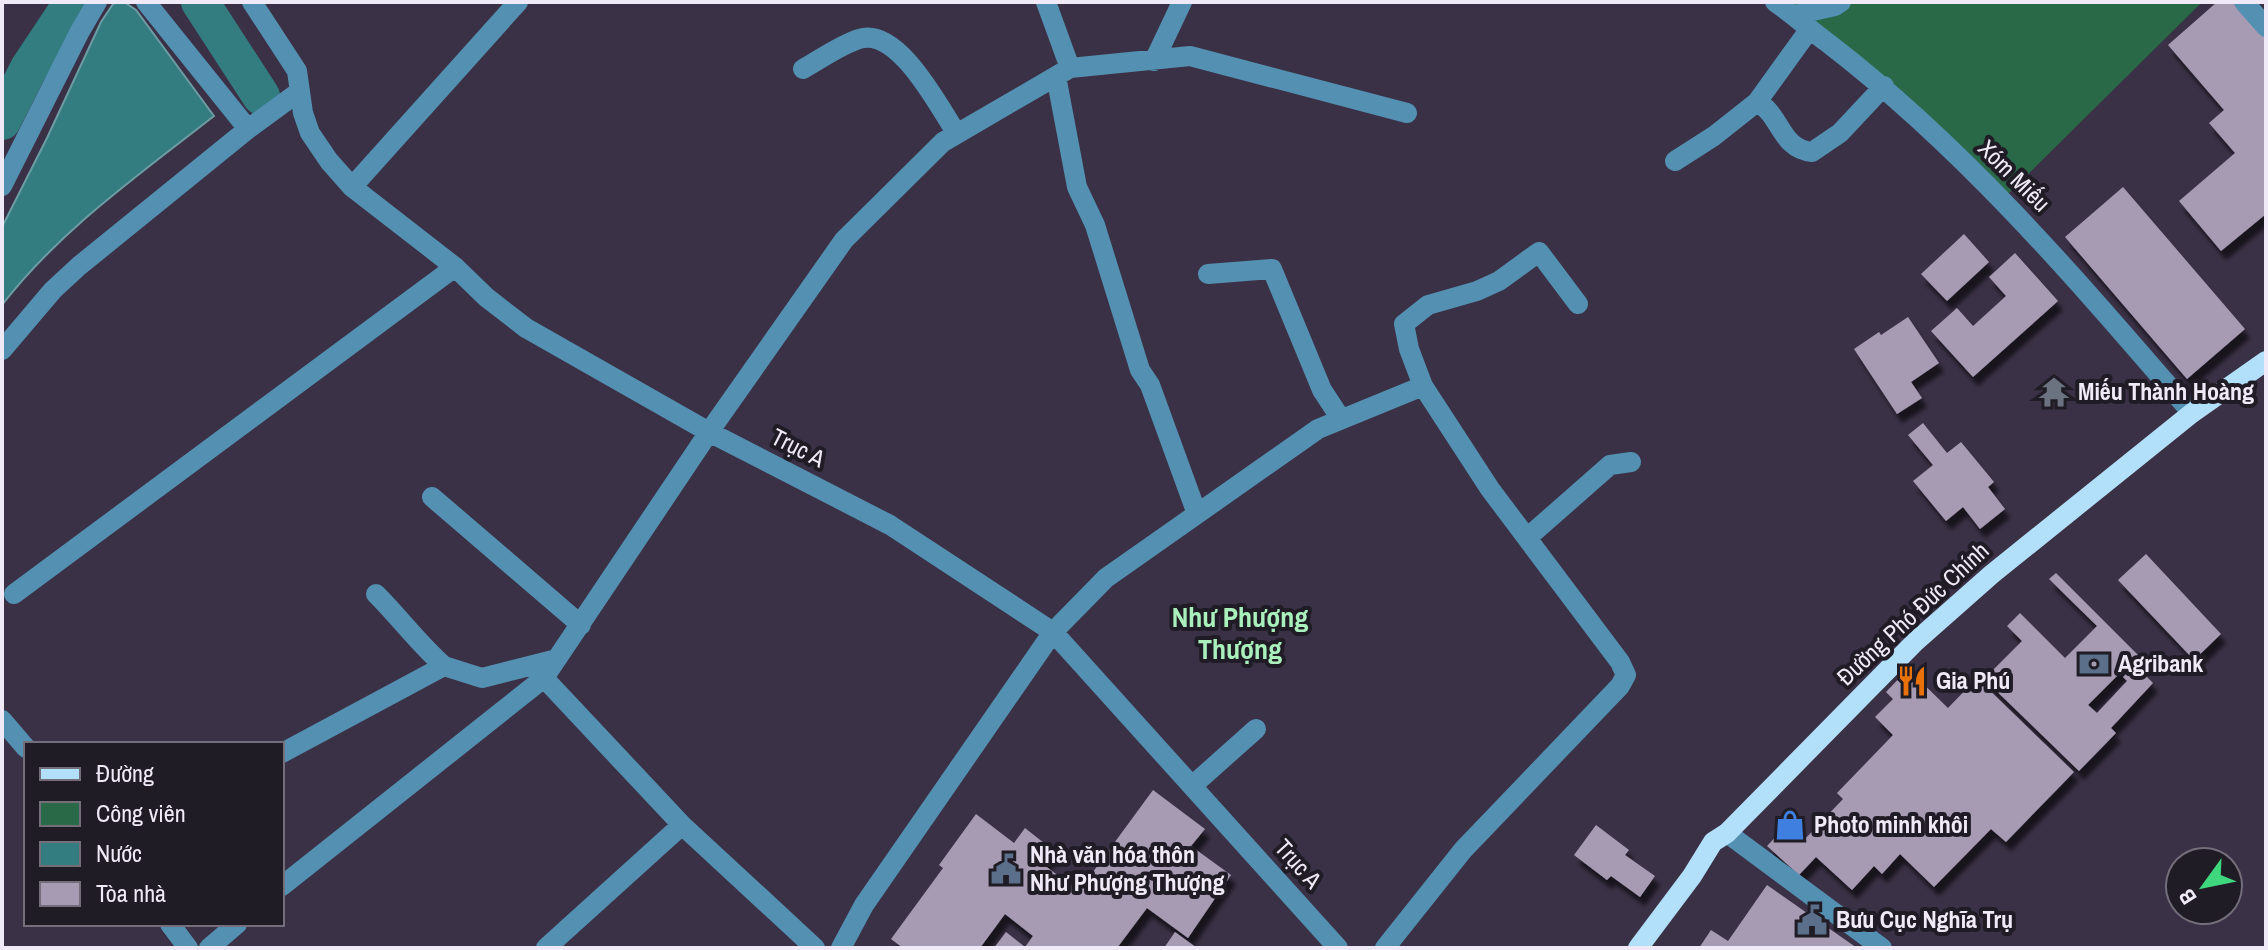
<svg xmlns="http://www.w3.org/2000/svg" width="2268" height="950" viewBox="0 0 2268 950" font-family="'Archivo Narrow',sans-serif">
	<style>
		.green { fill: #2a6947 }
		.water { fill: #337c80; stroke: #6c9da4; stroke-width: 2 }
		.lines { fill: none; stroke-linecap: round; stroke-linejoin: round }
		.canal { stroke: #337c80; stroke-width: 38 }
		.building { fill: #a79bb4; filter: url(#shadow) }
		.minor { stroke: #5390b1; stroke-width: 20 }
		.major { stroke: #b2e0fb; stroke-width: 20 }
		.labels { text-anchor: middle; stroke-width: 8; stroke-linejoin: round; paint-order: stroke }
		.street-label { font-size: 24px; fill: #f0e9f7; stroke: #201c25 }
		.poi-label { font-size: 24px; font-weight: bold; fill: #f0e9f7; stroke: #201c25; text-anchor: start }
		.quarter-label { font-size: 28px; font-weight: bold; fill: #a9f0bc; stroke: #201c25 }
	</style>
	<defs>
		<filter id="shadow"><feDropShadow dx="5" dy="9" stdDeviation="2" flood-color="#0009"/></filter>
	</defs>
	<rect width="100%" height="100%" fill="#3b3146"/>
	<path class="green" d="M1775 2H2202L2002 200Z"/>
	<path class="water" d="M118 2H124L136 10 214 116C140 174 60 230 2 305V227L47 138 101 22 113 4Z"/>
	<g class="lines">
		<path class="canal" d="M200 2 261 96
			M2 121 29 68 73 2"/>
	</g>
	<path class="building" d="M2217 2H2235L2266 39V214L2221 251 2179 201 2235 153 2209 123 2224 110 2168 45Z
		M2123 187 2245 329 2187 379 2065 237Z
		M1964 234 1989 262 1947 301 1921 274Z
		M2015 253 2058 301 1973 377 1931 331 1957 308 1973 326 2006 296 1989 277Z
		M1908 317 1939 363 1911 382 1922 398 1897 414 1854 349 1879 332 1881 335Z
		M1923 423 1947 453 1961 442 1994 482 1988 487 2005 509 1980 529 1963 507 1946 521 1913 481 1933 465 1908 435Z
		M2146 554 2221 634 2194 660 2118 580Z
		M2056 573 2138 655 2088 705 2097 713 2127 681 2123 677 2135 665 2153 683 2111 728 2116 733 2079 771 1984 679 2022 641 2007 626 2020 613 2065 658 2097 626 2049 579Z
		M1908 669 1948 708 1977 678 2074 772 2006 842 1991 829 1934 887 1900 854 1882 874 1874 866 1852 890 1816 857 1799 875 1767 846 1788 824 1804 840 1843 799 1837 793 1893 735 1875 717 1893 699 1886 692Z
		M1153 790 1205 829 1191 846 1231 875 1188 938 1147 908 1117 948H994L1006 932 1025 947 1033 936 1005 914 980 948H903L891 939 943 868 939 865 976 814 1014 843 1025 828 1054 851 1044 865 1079 891Z
		M1596 825 1629 850 1625 855 1655 876 1640 897 1611 876 1607 880 1574 855Z
		M1767 885 1857 948H1699L1711 930 1728 941Z
		M1175 932 1197 948H1164Z"/>
	<g class="lines">
		<path class="minor" d="M146 2 248 129
			M252 2 297 71 303 113 310 133 329 161 352 187 455 267 486 297 526 328 709 432 890 525 1053 632 1338 948
			M1046 2 1070 68
			M1775 2C1794 15 1810 30 1828 43 1967 150 2078 281 2192 413
			M2244 2 2266 27
			M1795 15 1835 6 1841 2
			M1154 61 1182 2
			M803 69C821 59 840 45 859 39 898 26 939 107 957 134
			M1056 76 1077 187 1095 225 1140 370 1150 385 1197 514
			M1757 102 1809 30
			M1675 161 1714 136 1757 102C1781 114 1780 149 1812 152L1840 133 1884 86
			M2 186 79 33 97 2
			M352 187 518 2
			M1208 274 1272 269 1322 390 1341 419
			M2 350 53 290 79 266 248 129 300 91
			M1423 386 1409 349 1404 324 1428 305 1477 291 1499 281 1539 252 1578 304
			M432 497 581 625
			M1527 538 1610 465 1631 462
			M14 594 455 267
			M376 594C400 618 419 644 444 666
			M544 678 682 825 815 948
			M2 720 26 748
			M282 753 444 666 482 678 557 659
			M1192 786 1256 729
			M1727 833 1882 948
			M282 886 544 678 709 432 844 240 943 142 1070 68 1190 56 1407 113
			M170 924 188 948
			M209 948 237 924
			M546 948 682 825
			M841 948 864 905 1053 632 1106 578 1318 429 1423 386 1490 489 1620 662 1626 675 1620 686 1463 850 1385 948"/>
		<path class="major" d="M1638 948 1692 876 1713 842 1727 833 1915 642 1992 574 2192 413 2266 361"/>
	</g>
	<defs>
		<g id="temple-bare" transform="scale(2.4)"><path d="M0-6L5-2H3V0L6.5 2.5H4V6H1.5V3h-3V6H-4V2.5H-6.5L-3 0V-2H-5Z" fill="#6b7280" stroke="#201c25" stroke-width="2.5" paint-order="stroke"/></g>
		<g id="bank-bare" transform="scale(2.4)"><path d="M-6-4H6V4H-6ZM0-2.3a2.3 2.3 0 1 0 0 4.6a2.3 2.3 0 1 0 0-4.6Z" fill="#5c6f8a" stroke="#201c25" stroke-width="2.5" paint-order="stroke"/></g>
		<g id="restaurant-bare" transform="scale(2.4)"><path d="M-5-6h1v4h1v-4h1v4h1v-4h1v5L-1.5 .5V6h-2V.5L-5-1ZM5-6V6H3V1.5H1.5Q1.5-4 5-6Z" fill="#e8710a" stroke="#201c25" stroke-width="2.5" paint-order="stroke"/></g>
		<g id="shop-bare" transform="scale(2.4)"><path d="M-5-2.5h2.3a2.7 3.5 0 0 1 5.4 0H5L5.5 6h-11ZM-1.5-2.5h3a1.5 2.3 0 0 0-3 0Z" fill="#3f7fe0" stroke="#201c25" stroke-width="2.5" paint-order="stroke"/></g>
		<g id="civic-bare" transform="scale(2.4)"><path d="M-.6-6.5H3V-4.5H.6V-3L4-1V1h2V6H-6V1h2V-1L-.6-3ZM-1.2 2.5V6h2.4V2.5Z" fill="#5c6f8a" stroke="#201c25" stroke-width="2.5" paint-order="stroke"/></g>
	</defs>
	<g fill-rule="evenodd">
		<use href="#temple-bare" x="2054" y="392"/>
		<use href="#bank-bare" x="2094" y="664"/>
		<use href="#restaurant-bare" x="1912" y="681"/>
		<use href="#shop-bare" x="1790" y="825"/>
		<use href="#civic-bare" x="1006" y="869"/>
		<use href="#civic-bare" x="1812" y="920"/>
	</g>
	<g class="labels">
		<g class="street-label">
			<text transform="translate(2014 176) rotate(45)" y="8">Xóm Miếu</text>
			<text transform="translate(798 448) rotate(27)" y="8">Trục A</text>
			<text transform="translate(1913 614) rotate(-43)" y="8">Đường Phó Đức Chính</text>
			<text transform="translate(1298 864) rotate(48)" y="8">Trục A</text>
		</g>
		<g class="poi-label">
			<text x="2078" y="400">Miếu Thành Hoàng</text>
			<text x="2118" y="672">Agribank</text>
			<text x="1936" y="689">Gia Phú</text>
			<text x="1814" y="833">Photo minh khôi</text>
			<text x="1030" y="863">Nhà văn hóa thôn<tspan x="1030" dy="28">Như Phượng Thượng</tspan></text>
			<text x="1836" y="928">Bưu Cục Nghĩa Trụ</text>
		</g>
		<g class="quarter-label">
			<text x="1240" y="627">Như Phượng<tspan x="1240" dy="32">Thượng</tspan></text>
		</g>
	</g>
	<rect width="2268" height="950" fill="none" stroke="#f0e9f7" stroke-width="8"/>
	<rect x="24" y="742" width="260" height="184" fill="#201c25" stroke="#736e79" stroke-width="2"/>
	<rect x="40" y="768" width="40" height="12" fill="#b2e0fb" stroke="#736e79" stroke-width="2"/>
	<text x="96" y="782" font-size="24" fill="#f0e9f7">Đường</text>
	<rect x="40" y="802" width="40" height="24" fill="#2a6947" stroke="#736e79" stroke-width="2"/>
	<text x="96" y="822" font-size="24" fill="#f0e9f7">Công viên</text>
	<rect x="40" y="842" width="40" height="24" fill="#337c80" stroke="#736e79" stroke-width="2"/>
	<text x="96" y="862" font-size="24" fill="#f0e9f7">Nước</text>
	<rect x="40" y="882" width="40" height="24" fill="#a79bb4" stroke="#736e79" stroke-width="2"/>
	<text x="96" y="902" font-size="24" fill="#f0e9f7">Tòa nhà</text>
	<g transform="translate(2204 886) rotate(237)"><circle r="38" fill="#201c25" stroke="#736e79" stroke-width="2"/>
	<path d="M0-6L14 30L0 20L-14 30Z" fill="#3fd77d"/>
	<text y="-12" font-size="22" font-weight="bold" text-anchor="middle" fill="#f0e9f7">B</text>
	</g>
</svg>
